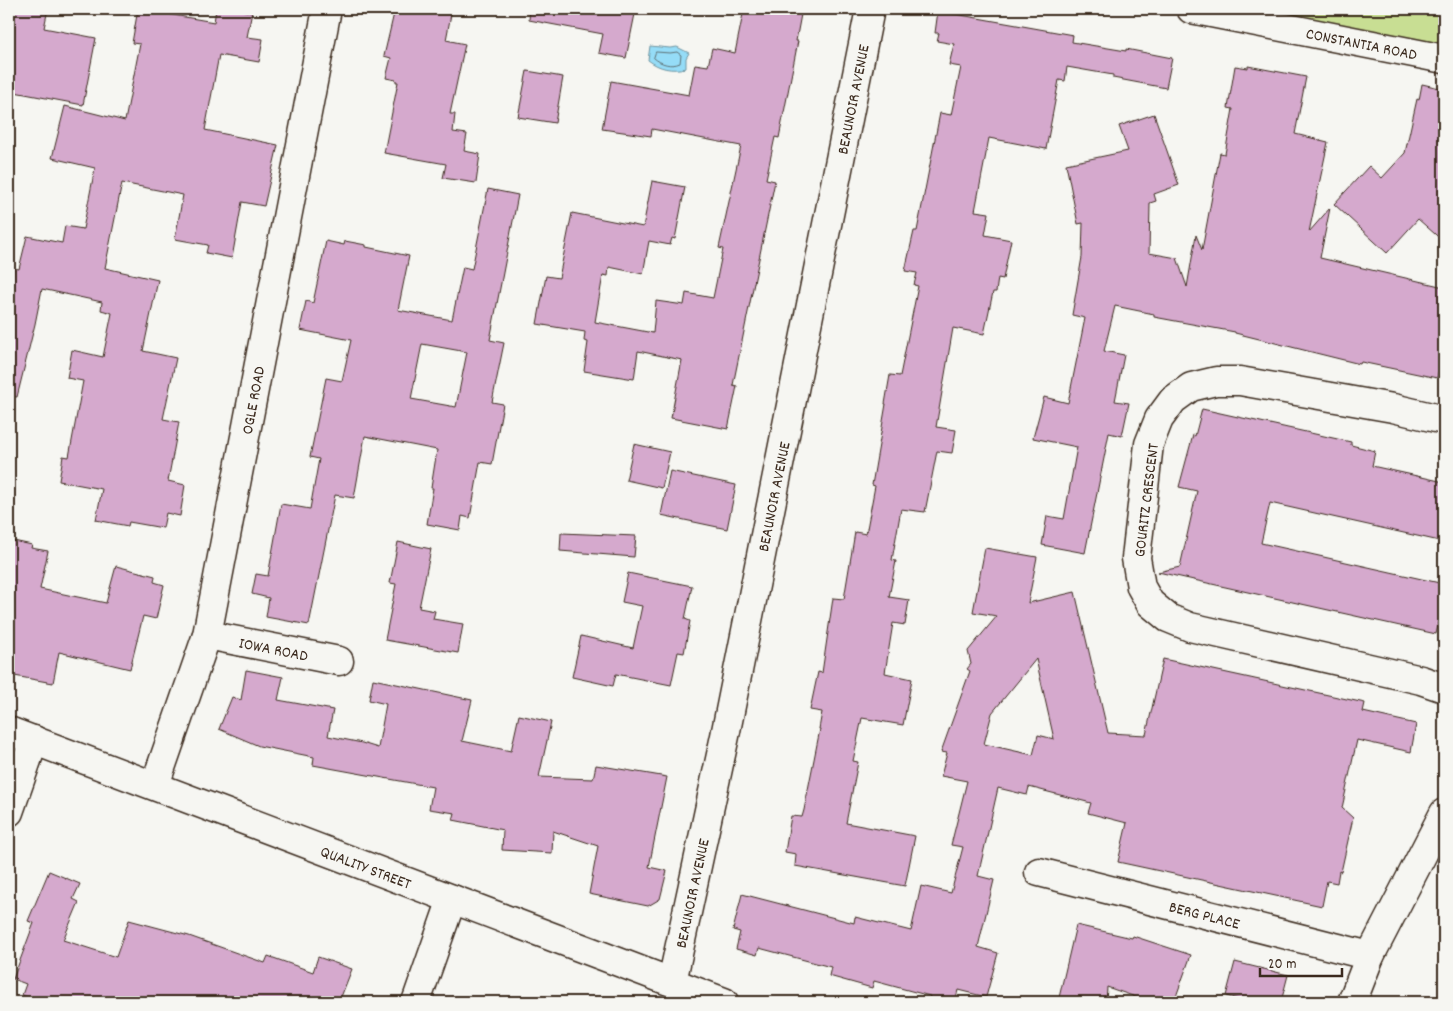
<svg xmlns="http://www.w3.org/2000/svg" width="1453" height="1011" viewBox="0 0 1453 1011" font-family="Dekko,sans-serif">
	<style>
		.green { fill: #c8de93; stroke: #828458 }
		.water { fill: #95dcf7; stroke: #7195a0 }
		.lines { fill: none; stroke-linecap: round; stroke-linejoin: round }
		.shore { stroke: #5f7175; stroke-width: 1 }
		.building { fill: #d5a9cd; stroke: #3b2a1e; fill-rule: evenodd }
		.street-casing { stroke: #3b2a1e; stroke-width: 31 }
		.secondary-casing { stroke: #3b2a1e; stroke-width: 31 }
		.street { stroke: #f6f6f2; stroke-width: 28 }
		.secondary { stroke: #f6f6f2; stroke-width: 28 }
		.labels { text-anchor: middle; stroke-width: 5; stroke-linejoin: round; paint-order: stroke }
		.street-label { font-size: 16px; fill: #3b2a1e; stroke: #f6f6f2 }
	</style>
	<rect width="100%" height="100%" fill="#f6f6f2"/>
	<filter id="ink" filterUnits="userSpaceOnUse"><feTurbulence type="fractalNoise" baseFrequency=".02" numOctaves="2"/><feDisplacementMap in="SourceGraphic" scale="10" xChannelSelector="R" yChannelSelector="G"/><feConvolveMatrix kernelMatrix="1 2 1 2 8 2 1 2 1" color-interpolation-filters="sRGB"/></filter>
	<g filter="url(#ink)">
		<path class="green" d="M1251 9H1444V45Z"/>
		<path class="water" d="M650 46 670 48 677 47 689 53 686 58V68C671 71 660 69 648 60Z"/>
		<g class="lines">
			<path class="shore" d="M656 52 670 53 677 52 681 55 680 63C671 67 661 64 654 58Z"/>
		</g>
		<path class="building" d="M9 9H48L44 28 96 38 83 105 9 91Z
			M138 9 214 22 216 9H233L252 12 247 37 263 39 259 62 219 55 205 130 278 145 264 206 242 202 232 258 206 253 208 245 175 239 183 195 122 183 105 268 158 280 143 351 176 358 163 419 179 422 168 481 185 485 180 516 166 513 163 528 129 522 128 526 96 520 102 489 59 481 63 456 69 457 83 381 67 378 72 350 103 357 112 313 101 310 102 302 42 289 35 324 17 397 9 396V281H12L14 268 19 269 27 236 62 243 65 226 83 229 95 168 52 158 65 106 125 121 140 44 132 43Z
			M395 9H452L446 40 465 44 450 114H455L453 132 467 134 464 151 480 154 476 183 443 178 446 164 384 153 398 82H396V80L386 78 391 58 384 56Z
			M530 9H636L626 58 599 53 603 34 529 20Z
			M744 9H802L796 41H798L779 138 775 137 766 179 775 181 733 385 737 386 728 429 671 418 682 360 638 351 634 379 584 371 588 342 584 341 585 332 537 324 546 276 559 278 572 213 643 227 652 181 685 187 675 239 672 238 670 245 649 241 643 274 609 267 608 276 603 275 595 322 653 333 656 301 684 305 686 293 713 298 723 249 719 248 741 146 652 129 651 136 602 129 611 81 689 95 695 64 708 66 712 48 735 53Z
			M938 11 1073 35 1072 42 1126 51V49L1172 58 1166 88 1113 78V75L1067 67 1065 81 1059 80 1046 149 989 138 975 211 989 213 985 235 1011 240 1003 279 998 278 996 292H993L984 334 953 328 936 427 956 430 952 453 937 451 925 512 901 509 892 560 896 561 889 597 909 600 905 625 893 623 885 673 912 679 903 725 862 718 853 761 858 762 846 823 915 836 905 886 795 866 796 854 785 852 791 816 802 817 804 810 820 729H819L822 712 810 710 818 672 822 673 833 598 844 599 855 532 866 534 875 486 872 485 886 404H885L890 375 900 376 918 286 914 285 917 273 905 271 914 231H917L940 113 951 115 961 67 949 65 954 44 937 41 939 33H935Z
			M1235 66 1248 68V66L1306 77 1295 134 1328 142 1309 232 1330 208 1320 258 1444 287V345L1437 378 1361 362 1360 364 1235 333V332L1154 317V314L1115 306 1104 351 1124 355 1115 401 1129 403 1122 436 1109 433 1085 553 1042 545 1047 516 1064 519 1077 447 1033 438 1044 397 1068 403 1085 318 1072 315 1082 257 1083 223 1078 224 1066 164 1128 151 1119 126 1154 114 1179 185 1154 194 1156 201 1150 203 1149 253 1177 258 1187 287 1196 235 1202 250 1220 153 1225 154 1233 109 1228 108Z
			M527 71 563 77 555 123 518 117Z
			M1422 84 1444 89V242L1418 219 1387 253 1334 204 1369 166 1382 178 1405 153 1417 99 1419 100Z
			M488 189 518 195 490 340 504 343 492 402 503 404 492 464 480 462 470 518 462 516 460 530 427 524 433 488H431L437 450 365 436 354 498 335 495 309 625 266 617 269 598 252 594 256 574 268 576 281 504 310 509 319 459 310 457 326 378 342 381 351 340 300 330 306 301 313 303 326 241 344 245 345 241 366 245V247L409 256 398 310 452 320 463 267 472 269ZM422 344 467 352 456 407 411 399Z
			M1202 409 1351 442V445L1375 451 1372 466 1444 482V542L1270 503 1261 543 1444 584V623L1439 622 1436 634 1158 572 1180 567 1197 491 1179 487 1193 435 1195 436Z
			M634 444 670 452 662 488 626 480Z
			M670 471 736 485 727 529 661 515Z
			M561 533 636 536 634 557 560 551Z
			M9 540 32 545 31 548 48 551 40 589 106 603 116 566 155 576 154 582 164 585 156 619 143 616 130 669 59 652 53 683 9 675Z
			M398 542 431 549 419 608 435 611 433 619 463 624 458 653 385 640 396 584 390 583Z
			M985 548 1037 557 1028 603 1075 592 1108 733 1146 735 1163 659 1365 703 1363 712 1416 724 1411 752 1357 740 1342 808 1353 818 1341 872 1339 871 1337 883 1327 881 1322 906 1118 862 1127 823 1088 813 1091 803 1029 787 1027 795 998 788 978 876 994 880 978 947 998 953 986 997 958 990 955 1002H928L930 996 874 981 872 988 829 976 831 967 759 948 757 955 736 949 740 932 733 930 742 894 854 923 855 917 911 931 921 886 951 893 963 847 951 845 967 781 941 776 947 753 941 752 970 671 967 669 971 664 968 651 997 616 973 612ZM1036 659 1054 739 1038 735 1033 755 984 744 992 713Z
			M628 573 692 586 685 619 690 621 684 653 678 652 671 685 616 674 613 686 572 677 581 636 633 648 642 606 622 602Z
			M246 670 283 677 278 700 333 710 328 736 362 743 378 748 386 704 369 700 373 679 472 700 462 741 511 751 519 715 551 722 539 777 593 779 596 765 667 777 649 867 667 871 660 899 648 906 589 894 598 846 553 831 552 853 502 850 503 830 453 820 455 813 429 809 433 787 313 765 314 757 259 746 219 729 232 697 241 700Z
			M49 871 80 884 73 899 79 902 63 940 116 957 129 920 189 936 265 963 268 956 313 972 318 957 352 969 339 1002H42L22 995 26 984 13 979 34 923 28 921Z
			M1076 925 1132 938 1133 936 1191 955 1174 1002H1150L1107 987 1106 1002H1058Z
			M1235 962 1288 975 1281 1002H1252L1226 996Z"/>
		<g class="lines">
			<g class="street-casing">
				<g id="street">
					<path id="s1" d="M1191 9 1444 59"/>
					<path d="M1444 420 1393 408 1240 381H1216L1191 387 1173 400 1159 419 1149 444 1136 558 1141 587 1150 603 1168 618 1190 627 1421 680 1444 688"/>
					<path id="s2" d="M207 635 339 661"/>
					<path id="s3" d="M155 785 207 635 327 9"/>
					<path d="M9 812 34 740"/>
					<path id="s4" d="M1039 872 1370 956"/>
					<path id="s5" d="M672 982 725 736 870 9"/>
					<path d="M416 1002 452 899"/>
				</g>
			</g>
			<g class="secondary-casing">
				<g id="secondary">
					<path id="s6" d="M9 731 724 1002"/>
					<path d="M1352 1002 1370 956 1444 813"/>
				</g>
			</g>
			<use href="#street" class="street"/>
			<use href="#secondary" class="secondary"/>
		</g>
	</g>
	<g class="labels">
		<g class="street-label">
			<text dy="6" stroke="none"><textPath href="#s1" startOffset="174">CONSTANTIA ROAD</textPath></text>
			<text dy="6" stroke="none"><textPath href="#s5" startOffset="901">BEAUNOIR AVENUE</textPath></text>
			<text dy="6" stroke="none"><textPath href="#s3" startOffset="398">OGLE ROAD</textPath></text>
			<text dy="6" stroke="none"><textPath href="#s5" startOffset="496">BEAUNOIR AVENUE</textPath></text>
			<text transform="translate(1145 500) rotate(-83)" y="6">GOURITZ CRESCENT</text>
			<text dy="6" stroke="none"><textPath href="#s2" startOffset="68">IOWA ROAD</textPath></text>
			<text dy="6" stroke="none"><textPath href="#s6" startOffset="382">QUALITY STREET</textPath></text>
			<text dy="6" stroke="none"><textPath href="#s5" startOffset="91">BEAUNOIR AVENUE</textPath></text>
			<text dy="6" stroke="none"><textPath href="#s4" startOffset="171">BERG PLACE</textPath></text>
		</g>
	</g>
	<rect width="1453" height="1011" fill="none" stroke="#f6f6f2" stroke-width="30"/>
	<rect x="15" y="15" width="1423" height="981" fill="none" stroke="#3b2a1e" stroke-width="2" filter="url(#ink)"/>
	<path d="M1260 968v8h82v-8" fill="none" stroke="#3b2a1e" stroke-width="2.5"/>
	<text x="1268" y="968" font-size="15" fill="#3b2a1e" stroke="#f6f6f2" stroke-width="4" paint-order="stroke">20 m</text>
</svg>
